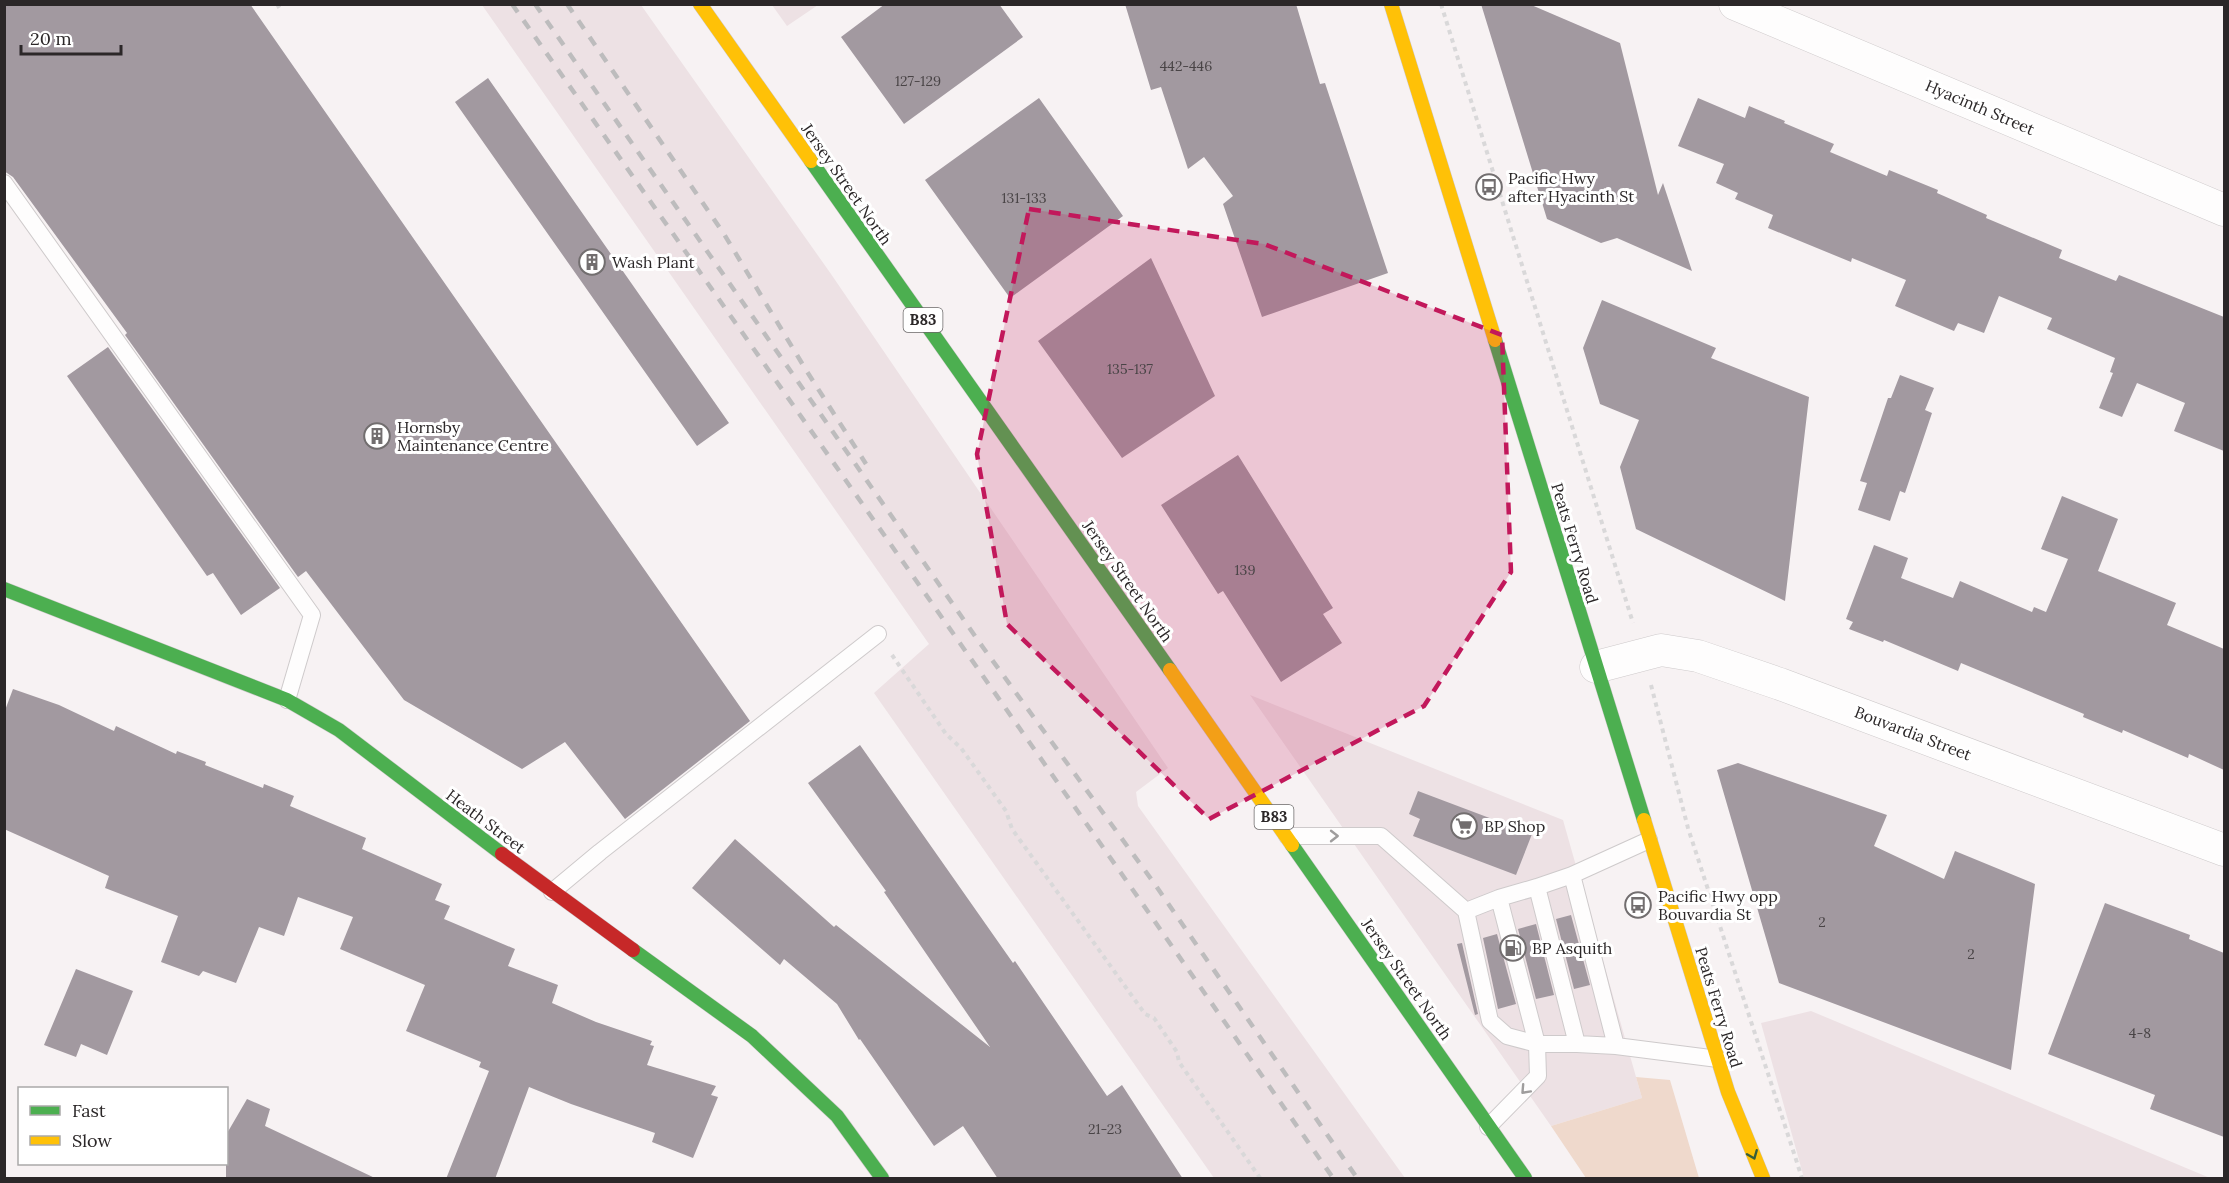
<svg xmlns="http://www.w3.org/2000/svg" width="2229" height="1183" viewBox="0 0 2229 1183" font-family="Lora,serif">
	<style>
		.built { fill: #ede1e4 }
		.green { fill: #efd9cc }
		.building { fill: #a299a0 }
		.lines { fill: none; stroke-linecap: round; stroke-linejoin: round }
		.lane-casing { stroke: #cecacb; stroke-width: 18 }
		.street-casing { stroke: #cecacb; stroke-width: 33 }
		.fast-casing { stroke: #cecacb; stroke-width: 15 }
		.slow-casing { stroke: #cecacb; stroke-width: 15 }
		.jam-casing { stroke: #cecacb; stroke-width: 15 }
		.path { stroke: #d9d8d9; stroke-width: 4; stroke-dasharray: 4.5 4.5; stroke-linecap: butt }
		.lane { stroke: #fefdfd; stroke-width: 16 }
		.street { stroke: #fefdfd; stroke-width: 32 }
		.fast { stroke: #4caf50; stroke-width: 14 }
		.slow { stroke: #ffc107; stroke-width: 14 }
		.jam { stroke: #c62828; stroke-width: 14 }
		.rail { stroke: #bdbcbd; stroke-width: 4.5; stroke-dasharray: 10 10; stroke-linecap: butt }
		.oneway { stroke: #9f9d9d }
		.oneway2 { stroke: #385d38 }
		.marked { fill: #c2185b; fill-opacity: 0.2; stroke: #c2185b; stroke-width: 4.5; stroke-dasharray: 12 8; stroke-linejoin: round }
		.labels { text-anchor: middle; stroke-width: 6; stroke-linejoin: round; paint-order: stroke }
		.number-label { font-size: 14px; fill: #494446 }
		.shield { fill: #fff; stroke: #6b6868; stroke-width: 1.5 }
		.shield-label { font-size: 15px; font-weight: bold; fill: #2b2728 }
		.street-label { font-size: 16px; fill: #2b2728; stroke: #fff }
		.poi-label { font-size: 16px; fill: #2b2728; stroke: #fff; text-anchor: start }
	</style>
	<rect width="100%" height="100%" fill="#f7f2f3"/>
	<path class="built" d="M482 5H641L831 274 1168 768 1136 792 1138 806 1405 1178H1214L874 693 929 644Z
		M772 5H818L787 26Z
		M1250 695 1563 820 1642 1098 1551 1126Z
		M1811 1011 2210 1178H1804L1761 1023Z"/>
	<path class="green" d="M1636 1077 1670 1080 1699 1178H1586L1551 1126 1642 1098Z"/>
	<path class="building" d="M4 4H250L750 721 625 819 565 742 522 769 404 700 306 571 298 577 125 335 127 333 13 177 4 171Z
		M885 4H999L1023 37 904 124 841 37Z
		M1125 4H1296L1320 84 1325 83 1388 273 1262 317 1223 204 1233 196 1204 157 1188 169 1161 87 1151 90Z
		M1481 4H1529L1620 43 1658 195 1663 183 1692 271 1617 238 1601 243 1547 219Z
		M488 78 729 423 697 446 455 102Z
		M1039 98 1123 216 1010 298 925 180Z
		M1698 98 1745 118 1749 106 1785 121 1784 123 1834 144 1830 152 1887 176 1889 170 1938 190 1937 193 1987 215 1986 218 2062 250 2059 258 2116 281 2119 275 2224 317V451L2174 431 2185 403 2137 383 2122 417 2099 408 2113 373 2110 372 2115 358 2047 329 2052 318 1999 296 1984 333 1958 323 1954 331 1895 306 1906 280 1852 258 1851 262 1768 228 1773 215 1735 199 1738 193 1716 183 1724 164 1678 146Z
		M1151 258 1215 396 1122 458 1038 341Z
		M1602 300 1716 348 1711 358 1809 397 1785 601 1636 529 1620 467 1639 420 1600 404 1583 348Z
		M108 347 280 588 241 615 213 573 207 576 67 376Z
		M1900 375 1934 388 1925 410 1932 413 1905 493 1900 491 1890 521 1858 510 1867 483 1860 481 1888 398H1891Z
		M1238 455 1333 608 1323 614 1342 643 1281 682 1223 591 1218 594 1161 505Z
		M2062 496 2118 519 2098 571 2176 603 2167 625 2224 649V770L2189 754 2188 758 2123 730 2122 733 2083 717 2084 714 1961 663 1958 671 1884 640 1883 642 1849 629 1853 622 1846 619 1874 545 1908 558 1901 578 1953 598 1960 581 2032 612 2034 607 2046 612 2068 559 2041 549Z
		M13 689 59 705 114 731 116 726 176 754 177 751 206 762 205 765 263 788 264 784 294 796 290 806 366 838 362 849 442 884 435 900 450 906 444 919 515 949 508 966 558 985 552 1003 596 1022 652 1041 650 1045 654 1046 647 1065 716 1086 711 1095 718 1097 693 1158 652 1142 655 1133 571 1104 529 1087 495 1179H446L489 1071 479 1067 481 1062 406 1031 425 985 340 949 353 917 298 897 284 936 259 927 236 983 203 971 199 976 161 962 178 916 105 888 109 876 4 829V713Z
		M860 745 1013 963 1015 961 1107 1096 1122 1085 1183 1179H998L963 1126 934 1146 860 1039 859 1040 837 1004 784 959 780 965 692 888 735 839 834 927 836 925 990 1047 884 892 886 891 808 783Z
		M1738 763 1887 815 1874 846 1944 879 1955 851 2035 884 2011 1070 1779 983 1717 770Z
		M1418 791 1532 834 1516 875 1413 836 1420 819 1409 814Z
		M2105 903 2190 935 2189 939 2224 953V1137L2150 1109 2155 1095 2048 1054Z
		M1571 915 1590 985 1574 989 1556 919Z
		M1536 924 1554 995 1536 999 1518 929Z
		M1497 934 1516 1004 1498 1009 1483 938Z
		M1462 943 1478 1014 1475 1015 1457 944Z
		M76 969 133 991 107 1055 81 1044 76 1057 44 1045Z
		M247 1099 270 1109 265 1126 377 1179H226V1135Z"/>
	<g class="lines">
		<g class="lane-casing">
			<path id="lane" d="M4 183 312 615 287 700
				M1287 836H1381L1466 911
				M1649 840 1572 875 1616 1046 1718 1059
				M1572 875 1537 887 1577 1044 1616 1046
				M1537 887 1499 898 1537 1044H1577
				M552 892 600 852 878 634
				M1488 1127 1538 1076 1537 1044 1507 1036 1490 1021 1466 911 1499 898"/>
		</g>
		<g class="street-casing">
			<path id="street" d="M1735 4 2224 210
				M1596 667 1661 650 1698 656 1780 684 2224 850"/>
		</g>
		<g class="fast-casing">
			<path id="fast" d="M811 161 1170 670
				M1495 340 1644 820
				M4 589 287 700 339 730 502 854
				M1292 845 1525 1178
				M633 950 752 1036 837 1116 882 1178"/>
		</g>
		<g class="slow-casing">
			<path id="slow" d="M700 4 811 161
				M1391 4 1495 340
				M1170 670 1292 845
				M1644 820 1728 1092 1763 1178"/>
		</g>
		<g class="jam-casing">
			<path id="jam" d="M502 854 633 950"/>
		</g>
		<path class="path" d="M277 4 280 9
			M1441 4 1633 623
			M892 655 946 734 961 748 1006 811 1012 829 1145 1014 1154 1018 1177 1052 1179 1062 1260 1178
			M1651 685 1688 828 1802 1178"/>
		<use href="#lane" class="lane"/>
		<use href="#street" class="street"/>
		<use href="#fast" class="fast"/>
		<use href="#slow" class="slow"/>
		<use href="#jam" class="jam"/>
		<path class="rail" d="M512 4 1135 893 1333 1178
			M535 4 982 646 1154 883 1357 1178
			M567 4 724 234 806 370 866 464"/>
	</g>
	<defs><path id="oneway-chevron" d="M-2-3.5L2.5 0L-2 3.5" fill="none" stroke-width="1.6" stroke-linecap="round" stroke-linejoin="round" transform="scale(1.5)"/></defs>
	<g class="oneway">
		<use href="#oneway-chevron" transform="translate(1334 836)"/>
		<use href="#oneway-chevron" transform="translate(1525 1090) rotate(133)"/>
	</g>
	<use class="oneway2" href="#oneway-chevron" transform="translate(1753 1155) rotate(68)"/>
	<path class="marked" d="M1029 209 1264 244 1502 335 1511 572 1424 706 1209 819 1007 624 977 454Z"/>
	<defs>
		<g id="bus-ring" transform="scale(1.35)"><circle r="9.5" fill="#fff" stroke="#726e6f" stroke-width="1.5"/><path d="M-5-6H5V4H4V6H2V4H-2V6H-4V4H-5ZM-3.5-4V0h7V-4ZM-3.5 1.2v1.5H-2V1.2ZM2 1.2v1.5H3.5V1.2Z" fill="#726e6f"/></g>
		<g id="building-ring" transform="scale(1.35)"><circle r="9.5" fill="#fff" stroke="#726e6f" stroke-width="1.5"/><path d="M-4-6H4V6H1V3H-1V6H-4ZM-2.5-4.3h1.7v1.8h-1.7ZM.8-4.3h1.7v1.8H.8ZM-2.5-1h1.7V.8h-1.7ZM.8-1h1.7V.8H.8Z" fill="#726e6f"/></g>
		<g id="supermarket-ring" transform="scale(1.35)"><circle r="9.5" fill="#fff" stroke="#726e6f" stroke-width="1.5"/><path d="M-6-5.5h2.5l.6 2H6L4.5 2H-2.5L-4.4-4H-6ZM-1.5 3.2a1.3 1.3 0 1 0 .1 0ZM3 3.2a1.3 1.3 0 1 0 .1 0Z" fill="#726e6f"/></g>
		<g id="fuel-ring" transform="scale(1.35)"><circle r="9.5" fill="#fff" stroke="#726e6f" stroke-width="1.5"/><path d="M-5.5-6h7V0h2V4h1.3V-2.5L3-4.5l.8-.8L6-3V5H2.5V1h-1V6h-7ZM-4.2-4.7v3.2H.2V-4.7Z" fill="#726e6f"/></g>
	</defs>
	<g fill-rule="evenodd">
		<use href="#bus-ring" x="1489" y="187"/>
		<use href="#building-ring" x="592" y="262"/>
		<use href="#building-ring" x="377" y="436"/>
		<use href="#supermarket-ring" x="1464" y="826"/>
		<use href="#bus-ring" x="1638" y="905"/>
		<use href="#fuel-ring" x="1513" y="948"/>
	</g>
	<g class="labels">
		<g class="number-label">
			<text x="1186" y="71">442-446</text>
			<text x="918" y="86">127-129</text>
			<text x="1024" y="203">131-133</text>
			<text x="1130" y="374">135-137</text>
			<text x="1245" y="575">139</text>
			<text x="1822" y="927">2</text>
			<text x="1971" y="959">2</text>
			<text x="2140" y="1038">4-8</text>
			<text x="1105" y="1134">21-23</text>
		</g>
		<g class="shield">
			<rect x="903.5" y="308" width="39" height="24" rx="4.5"/>
			<rect x="1254.5" y="805" width="39" height="24" rx="4.5"/>
		</g>
		<g class="shield-label">
			<text x="923" y="325">B83</text>
			<text x="1274" y="822">B83</text>
		</g>
		<g class="street-label">
			<text transform="translate(1980 107) rotate(23)" y="6">Hyacinth Street</text>
			<text transform="translate(847 184) rotate(55)" y="6">Jersey Street North</text>
			<text transform="translate(1575 543) rotate(73)" y="6">Peats Ferry Road</text>
			<text transform="translate(1128 581) rotate(55)" y="6">Jersey Street North</text>
			<text transform="translate(1913 733) rotate(21)" y="6">Bouvardia Street</text>
			<text transform="translate(486 821) rotate(37)" y="6">Heath Street</text>
			<text transform="translate(1407 979) rotate(55)" y="6">Jersey Street North</text>
			<text transform="translate(1719 1007) rotate(73)" y="6">Peats Ferry Road</text>
		</g>
		<g class="poi-label">
			<text x="1508" y="184">Pacific Hwy<tspan x="1508" dy="18">after Hyacinth St</tspan></text>
			<text x="612" y="268">Wash Plant</text>
			<text x="397" y="433">Hornsby<tspan x="397" dy="18">Maintenance Centre</tspan></text>
			<text x="1484" y="832">BP Shop</text>
			<text x="1658" y="902">Pacific Hwy opp<tspan x="1658" dy="18">Bouvardia St</tspan></text>
			<text x="1532" y="954">BP Asquith</text>
		</g>
	</g>
	<rect width="2229" height="1183" fill="none" stroke="#2b2728" stroke-width="12"/>
	<rect x="18" y="1087" width="210" height="78" fill="#ffffff" stroke="#aaa9a9" stroke-width="1.5"/>
	<rect x="30" y="1106" width="30" height="9" fill="#4caf50" stroke="#aaa9a9" stroke-width="1.5"/>
	<text x="72" y="1117" font-size="18" fill="#2b2728">Fast</text>
	<rect x="30" y="1136" width="30" height="9" fill="#ffc107" stroke="#aaa9a9" stroke-width="1.5"/>
	<text x="72" y="1147" font-size="18" fill="#2b2728">Slow</text>
	<path d="M21 45v9h100v-9" fill="none" stroke="#2b2728" stroke-width="3"/>
	<text x="30" y="45" font-size="18" fill="#2b2728" stroke="#ffffff" stroke-width="4.5" paint-order="stroke">20 m</text>
</svg>
